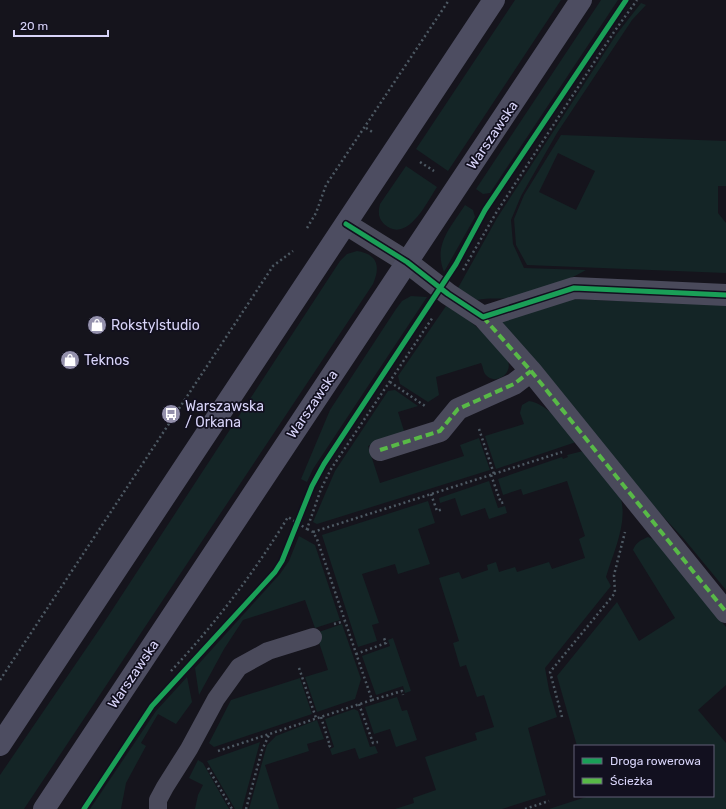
<svg xmlns="http://www.w3.org/2000/svg" width="726" height="809" viewBox="0 0 726 809" font-family="Rubik,sans-serif">
	<style>
		.green { fill: #142526; fill-rule: evenodd }
		.lines { fill: none; stroke-linecap: round; stroke-linejoin: round }
		.path { stroke: #4d5963; stroke-width: 2.5; stroke-dasharray: 2 3; stroke-linecap: butt }
		.service { stroke: #4a4a5b; stroke-width: 18 }
		.minor { stroke: #4a4a5b; stroke-width: 22 }
		.secondary { stroke: #4d4d61; stroke-width: 22 }
		.quiet { stroke: #58b947; stroke-width: 4; stroke-dasharray: 8 4; stroke-linecap: butt }
		.cycleway-casing { stroke: #12101f; stroke-width: 8 }
		.cycleway { stroke: #1a9f57; stroke-width: 5 }
		.labels { text-anchor: middle; stroke-width: 3.5; stroke-linejoin: round; paint-order: stroke }
		.street-label { font-size: 14px; fill: #d8d4f9; stroke: #12101f }
		.poi-label { font-size: 14px; fill: #d8d4f9; stroke: #12101f; text-anchor: start }
	</style>
	<rect width="100%" height="100%" fill="#15141c"/>
	<path class="green" d="M515 0H561L448 171 416 149Z
		M601 0H618L490 193 483 194 476 189Z
		M641 3 646 5 632 20 557 133 521 196 511 220 513 244 524 268 586 270C563 283 539 292 514 297 501 300 489 297 477 300L458 288 497 218 616 35Z
		M561 135 726 141V186H718V213L726 223V273L527 265 516 245 514 219 524 195ZM558 153 595 171 576 210 539 192Z
		M406 166 437 187C427 202 407 245 384 224 378 218 378 212 380 204Z
		M465 205 473 210 475 217 444 272C433 245 451 227 465 205Z
		M357 251C377 254 381 266 373 284L24 809H0V775L103 624 340 261 347 254Z
		M411 296 427 297 313 469 307 482 301 479 330 410 396 309 402 301Z
		M568 299 726 305V590L684 539 616 466 501 321Z
		M446 306C467 317 483 331 499 349 502 353 507 357 508 361 513 375 494 386 485 374 483 371 483 366 481 363L436 377 439 395 428 402 400 384 398 376Z
		M395 390 418 406 398 412 405 434 368 446 380 483 464 456 460 445 479 438 490 470 317 524 313 522 335 471 388 391Z
		M529 401C549 404 564 428 576 442L496 469 485 436 524 424 520 413 522 405Z
		M583 451 620 496C629 521 613 553 606 577L611 586 545 668 549 690 557 717 528 728 546 795 502 809H395L414 803 413 798 436 790 425 757 477 740 475 733 494 727 484 695 477 697 466 665 460 667 453 643 459 641 439 578 459 572 462 579 488 570 487 565 496 562 499 572 515 567 517 572 549 562 552 569 585 558 579 539 585 536 567 481 523 495 521 489 503 495 498 479 562 457 563 459 568 457 567 455Z
		M489 481 498 508 505 506 507 513 489 519 485 508 461 516 455 498 440 503 439 498Z
		M428 501 435 523 418 529 430 564 398 574 395 564 362 574 379 623 372 625 377 641 358 647 322 535Z
		M299 536 315 545 340 620 315 628 305 600 243 620 224 649 199 695 195 668 280 574 289 561Z
		M648 537 655 540 726 627V685L698 710 726 743V809H549L589 796H713V746H577L557 676 617 602 639 641 675 618 633 550C636 542 641 540 648 537Z
		M342 624 361 679 355 699 317 712 305 677 328 670 316 633Z
		M393 638 411 691 405 693 403 686 376 695 362 656 390 646 388 640Z
		M187 677 192 702 176 724 158 714 141 743 146 746 126 783 121 809H90L156 711Z
		M300 678 312 714 214 747 209 743 231 700Z
		M397 697 402 711 407 710 417 740 396 747 390 729 374 734 365 707Z
		M354 709 358 711 370 747 375 746 378 753 359 759 355 748 332 755 330 749 334 747 325 719Z
		M317 720 324 739 307 744 309 751 265 765 279 809H249L267 745 276 736Z
		M260 742 242 809H235L207 761Z
		M198 760 203 763 229 809H195L198 795 203 785 189 778Z"/>
	<g class="lines">
		<path class="path" d="M366 128 374 133
			M420 162 434 171
			M307 228 316 213 326 185 449 0
			M463 270 496 213 614 32 637 0
			M390 382 425 406
			M479 429 494 474
			M491 475 501 503 506 502
			M431 494 437 511 443 509
			M313 532 562 452
			M334 624 345 621
			M356 654 386 643 384 638
			M299 668 316 718
			M171 671C215 624 254 573 288 517L307 529 321 489 331 469 433 317
			M0 680 273 266 293 251
			M372 700 402 691 403 695
			M359 704 373 743 378 742
			M321 717 330 746 328 747
			M562 717 550 672 615 593 614 575 625 532
			M218 751 372 700 317 539 313 532 307 529
			M208 768 232 809
			M246 809 262 750 269 735
			M525 809 549 801"/>
		<path class="service" d="M158 809V800L165 787 189 749 216 699 239 667 268 651 313 637"/>
		<path class="minor" d="M346 224 407 262 448 294 483 317 574 288 726 295
			M483 317 531 371 726 612
			M380 450 440 431 458 409 514 384 531 371"/>
		<path class="secondary" d="M0 745 494 0
			M44 809 581 0"/>
		<path class="quiet" d="M483 317 531 371 726 612
			M380 450 440 431 458 409 514 384 531 371"/>
		<g class="cycleway-casing">
			<path id="cycleway" d="M346 224 407 262 448 294 483 317 574 288 726 295
				M84 809 152 706 275 572 282 561 312 486 324 464 456 264 485 210 626 0"/>
		</g>
		<use href="#cycleway" class="cycleway"/>
	</g>
	<defs>
		<g id="shop-disc" transform="scale(1)"><circle r="9.5" fill="#9491ac" stroke="#12101f"/><path d="M-5-2.5h2.3a2.7 3.5 0 0 1 5.4 0H5L5.5 6h-11ZM-1.5-2.5h3a1.5 2.3 0 0 0-3 0Z" fill="#fff"/></g>
		<g id="bus-disc" transform="scale(1)"><circle r="9.5" fill="#9491ac" stroke="#12101f"/><path d="M-5-6H5V4H4V6H2V4H-2V6H-4V4H-5ZM-3.5-4V0h7V-4ZM-3.5 1.2v1.5H-2V1.2ZM2 1.2v1.5H3.5V1.2Z" fill="#fff"/></g>
	</defs>
	<g fill-rule="evenodd">
		<use href="#shop-disc" x="97" y="325"/>
		<use href="#shop-disc" x="70" y="360"/>
		<use href="#bus-disc" x="171" y="414"/>
	</g>
	<g class="labels">
		<g class="street-label">
			<text transform="translate(492 135) rotate(-56)" y="5">Warszawska</text>
			<text transform="translate(312 404) rotate(-56)" y="5">Warszawska</text>
			<text transform="translate(133 674) rotate(-56)" y="5">Warszawska</text>
		</g>
		<g class="poi-label">
			<text x="111" y="330">Rokstylstudio</text>
			<text x="84" y="365">Teknos</text>
			<text x="185" y="411">Warszawska<tspan x="185" dy="16">/ Orkana</tspan></text>
		</g>
	</g>
	<rect x="574" y="745" width="140" height="52" fill="#12101f" stroke="#615e76"/>
	<rect x="582" y="758" width="20" height="6" fill="#1a9f57" stroke="#615e76"/>
	<text x="610" y="765" font-size="12" fill="#d8d4f9">Droga rowerowa</text>
	<rect x="582" y="778" width="20" height="6" fill="#58b947" stroke="#615e76"/>
	<text x="610" y="785" font-size="12" fill="#d8d4f9">Ścieżka</text>
	<path d="M14 30v6h94v-6" fill="none" stroke="#d8d4f9" stroke-width="2"/>
	<text x="20" y="30" font-size="12" fill="#d8d4f9" stroke="#12101f" stroke-width="3" paint-order="stroke">20 m</text>
</svg>
